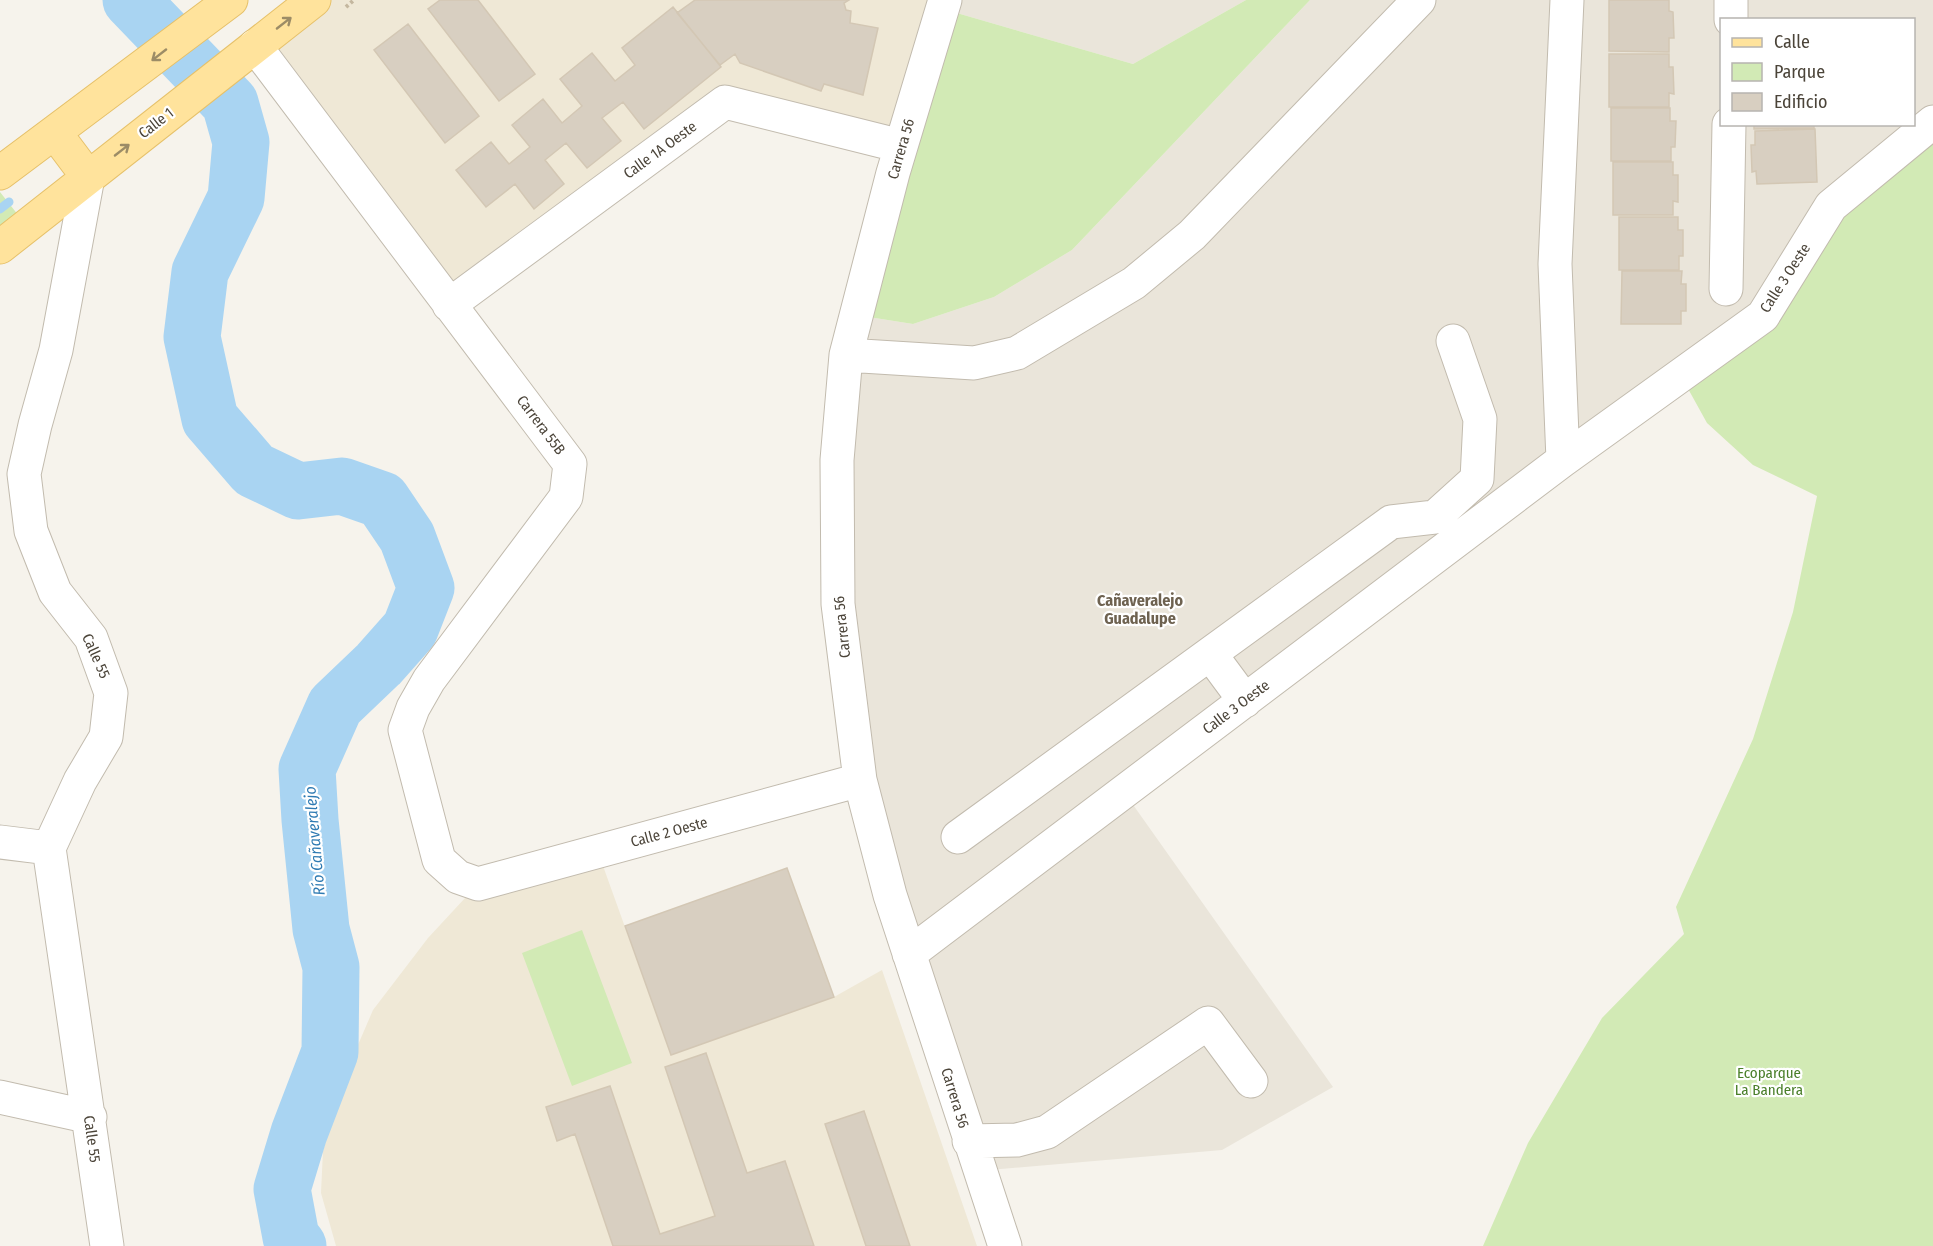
<svg xmlns="http://www.w3.org/2000/svg" width="1933" height="1246" viewBox="0 0 1933 1246" font-family="'Fira Sans Condensed',sans-serif">
	<style>
		.residential { fill: #eae5da; fill-rule: evenodd }
		.education { fill: #efe8d6 }
		.green { fill: #d2eab5 }
		.lines { fill: none; stroke-linecap: round; stroke-linejoin: round }
		.stream { stroke: #a9d4f2; stroke-width: 9 }
		.river { stroke: #a9d4f2; stroke-width: 57 }
		.building { fill: #d8cfc1; stroke: #d3c7b4; stroke-width: 1.5 }
		.minor-casing { stroke: #c2bbae; stroke-width: 35 }
		.major-casing { stroke: #e6c16a; stroke-width: 35 }
		.path { stroke: #c4b79f; stroke-width: 4; stroke-dasharray: 3 3; stroke-linecap: butt }
		.minor { stroke: #fff; stroke-width: 33 }
		.major { stroke: #ffe39c; stroke-width: 33 }
		.oneway { stroke: #9c8c66 }
		.labels { text-anchor: middle; stroke-width: 4.5; stroke-linejoin: round; paint-order: stroke }
		.street-label { font-size: 15px; fill: #4b4439; stroke: #fff }
		.park-label { font-size: 15px; fill: #4a7f2a; stroke: #fff }
		.neighbourhood-label { font-size: 16px; font-weight: bold; fill: #6e6250; stroke: #fff }
		.water-label { font-size: 16px; font-style: italic; fill: #2e7ab2; stroke: #fff }
	</style>
	<rect width="100%" height="100%" fill="#f6f3ec"/>
	<path class="residential" d="M945 0H1246L1133 64 943 9Z
		M1310 0H1933V122L1763 316 1124 792 1333 1087 1222 1150 978 1171 909 954 838 604 856 315 913 324 994 297 1072 250ZM1722 20H1914V124H1722Z"/>
	<path class="education" d="M314 0H945L901 146 725 102 449 305 255 46Z
		M598 852 671 1055 834 997 882 970 977 1246H336L321 1193 323 1151 345 1075 373 1010 428 938 478 884Z"/>
	<path class="green" d="M1246 0H1310L1072 250 994 297 913 324 856 315 943 9 1133 64Z
		M1933 122V1246H1483L1528 1143 1602 1018 1684 934 1676 907 1753 739 1793 612 1817 496 1753 465 1707 423 1681 376 1763 316 1831 206Z
		M0 192 26 225 0 247Z
		M582 930 632 1063 572 1086 522 953Z"/>
	<g class="lines">
		<path class="stream" d="M0 209 9 202"/>
		<path class="river" d="M131 0 230 103 241 142 236 198 200 272 192 337 210 419 254 470 298 491 342 486 382 500 407 537 426 588 410 629 379 664 335 706 307 769 310 820 321 929 331 967 330 1052 299 1133 282 1189 291 1237 298 1246"/>
	</g>
	<path class="building" d="M440 0H478L535 74 499 101 428 9Z
		M695 0H849L844 3 846 10 851 11 850 23 878 28 863 95 824 84 821 91 740 63 735 54 720 65 677 13Z
		M1609 0H1669V11L1673 12 1674 38H1669V52L1609 51Z
		M673 7 721 67 644 129 623 102 602 118 621 141 587 168 566 143 545 160 564 184 534 209 515 184 486 207 456 170 491 142 509 164 530 147 512 125 543 99 562 123 582 106 560 79 592 53 615 81 635 65 622 48Z
		M408 24 479 116 445 143 374 50Z
		M1609 54H1669V67H1673L1674 94 1669 93V107H1609Z
		M1611 108H1670V121H1676L1675 147H1671V161H1611Z
		M1754 124H1814V128L1754 129Z
		M1815 129 1817 182 1757 184 1756 171 1752 172 1751 145H1755V131Z
		M1613 162H1673V175H1678V202L1673 201V215H1613Z
		M1619 217H1678V230H1683V256H1679V270H1619Z
		M1622 271H1682L1681 284H1686V311H1681V324H1621Z
		M787 868 834 997 671 1055 625 926Z
		M706 1053 747 1173 785 1161 814 1246H613L575 1134 557 1141 546 1107 610 1086 660 1234 715 1216 665 1067Z
		M864 1111 910 1246H866L825 1124Z"/>
	<g class="lines">
		<g class="minor-casing">
			<path id="minor" d="M945 0 893 173 846 355 837 460 838 604 860 780 890 895 1005 1246
				M1731 20V0
				M255 46 570 464 566 497 429 680 413 708 405 730 439 860 458 877 478 884 860 780
				M88 177 56 350 35 425 24 474 31 531 55 592 91 638 111 693 106 737 80 781 49 848 107 1246
				M1726 289 1729 124
				M449 305 725 102 901 146
				M846 355 974 363 1017 353 1134 283 1192 235 1419 0
				M1563 460 1555 264 1567 0
				M1211 655 1245 701
				M958 837 1391 522 1435 517 1477 479 1480 419 1453 341
				M0 842 49 848
				M909 954 1563 460 1763 316 1831 206 1933 122
				M0 1097 90 1117
				M969 1141 1017 1140 1047 1132 1208 1023 1251 1081"/>
		</g>
		<g class="major-casing">
			<path id="major" d="M55 133 88 177
				M0 173 231 0
				M0 247 314 0"/>
		</g>
		<path class="path" d="M346 7 354 0"/>
		<use href="#minor" class="minor"/>
		<use href="#major" class="major"/>
	</g>
	<defs><path id="oneway-shaft" d="M-6 0H5M1.5-3L5.5 0L1.5 3" fill="none" stroke-width="1.6" stroke-linecap="round" stroke-linejoin="round" transform="scale(1.5)"/></defs>
	<g class="oneway">
		<use href="#oneway-shaft" transform="translate(284 23) rotate(-38)"/>
		<use href="#oneway-shaft" transform="translate(159 55) rotate(142)"/>
		<use href="#oneway-shaft" transform="translate(122 150) rotate(-38)"/>
	</g>
	<g class="labels">
		<g class="street-label">
			<text transform="translate(156 123) rotate(-38)" y="5">Calle 1</text>
			<text transform="translate(901 149) rotate(-74)" y="5">Carrera 56</text>
			<text transform="translate(660 150) rotate(-36)" y="5">Calle 1A Oeste</text>
			<text transform="translate(1785 278) rotate(-57)" y="5">Calle 3 Oeste</text>
			<text transform="translate(541 425) rotate(53)" y="5">Carrera 55B</text>
			<text transform="translate(842 627) rotate(-96)" y="5">Carrera 56</text>
			<text transform="translate(96 656) rotate(66)" y="5">Calle 55</text>
			<text transform="translate(1236 707) rotate(-37)" y="5">Calle 3 Oeste</text>
			<text transform="translate(669 832) rotate(-15)" y="5">Calle 2 Oeste</text>
			<text transform="translate(955 1098) rotate(73)" y="5">Carrera 56</text>
			<text transform="translate(92 1139) rotate(82)" y="5">Calle 55</text>
		</g>
		<g class="park-label">
			<text x="1769" y="1078">Ecoparque<tspan x="1769" dy="17">La Bandera</tspan></text>
		</g>
		<g class="neighbourhood-label">
			<text x="1140" y="606">Cañaveralejo<tspan x="1140" dy="18">Guadalupe</tspan></text>
		</g>
		<g class="water-label">
			<text transform="translate(314 841) rotate(-95)" y="6">Río Cañaveralejo</text>
		</g>
	</g>
	<rect x="1720" y="18" width="195" height="108" fill="#ffffff" stroke="#b7b4b0" stroke-width="1.5"/>
	<rect x="1732" y="38" width="30" height="9" fill="#ffe39c" stroke="#b7b4b0" stroke-width="1.5"/>
	<text x="1774" y="48" font-size="18" fill="#4b4439">Calle</text>
	<rect x="1732" y="63" width="30" height="18" fill="#d2eab5" stroke="#b7b4b0" stroke-width="1.5"/>
	<text x="1774" y="78" font-size="18" fill="#4b4439">Parque</text>
	<rect x="1732" y="93" width="30" height="18" fill="#d8cfc1" stroke="#b7b4b0" stroke-width="1.5"/>
	<text x="1774" y="108" font-size="18" fill="#4b4439">Edificio</text>
</svg>
